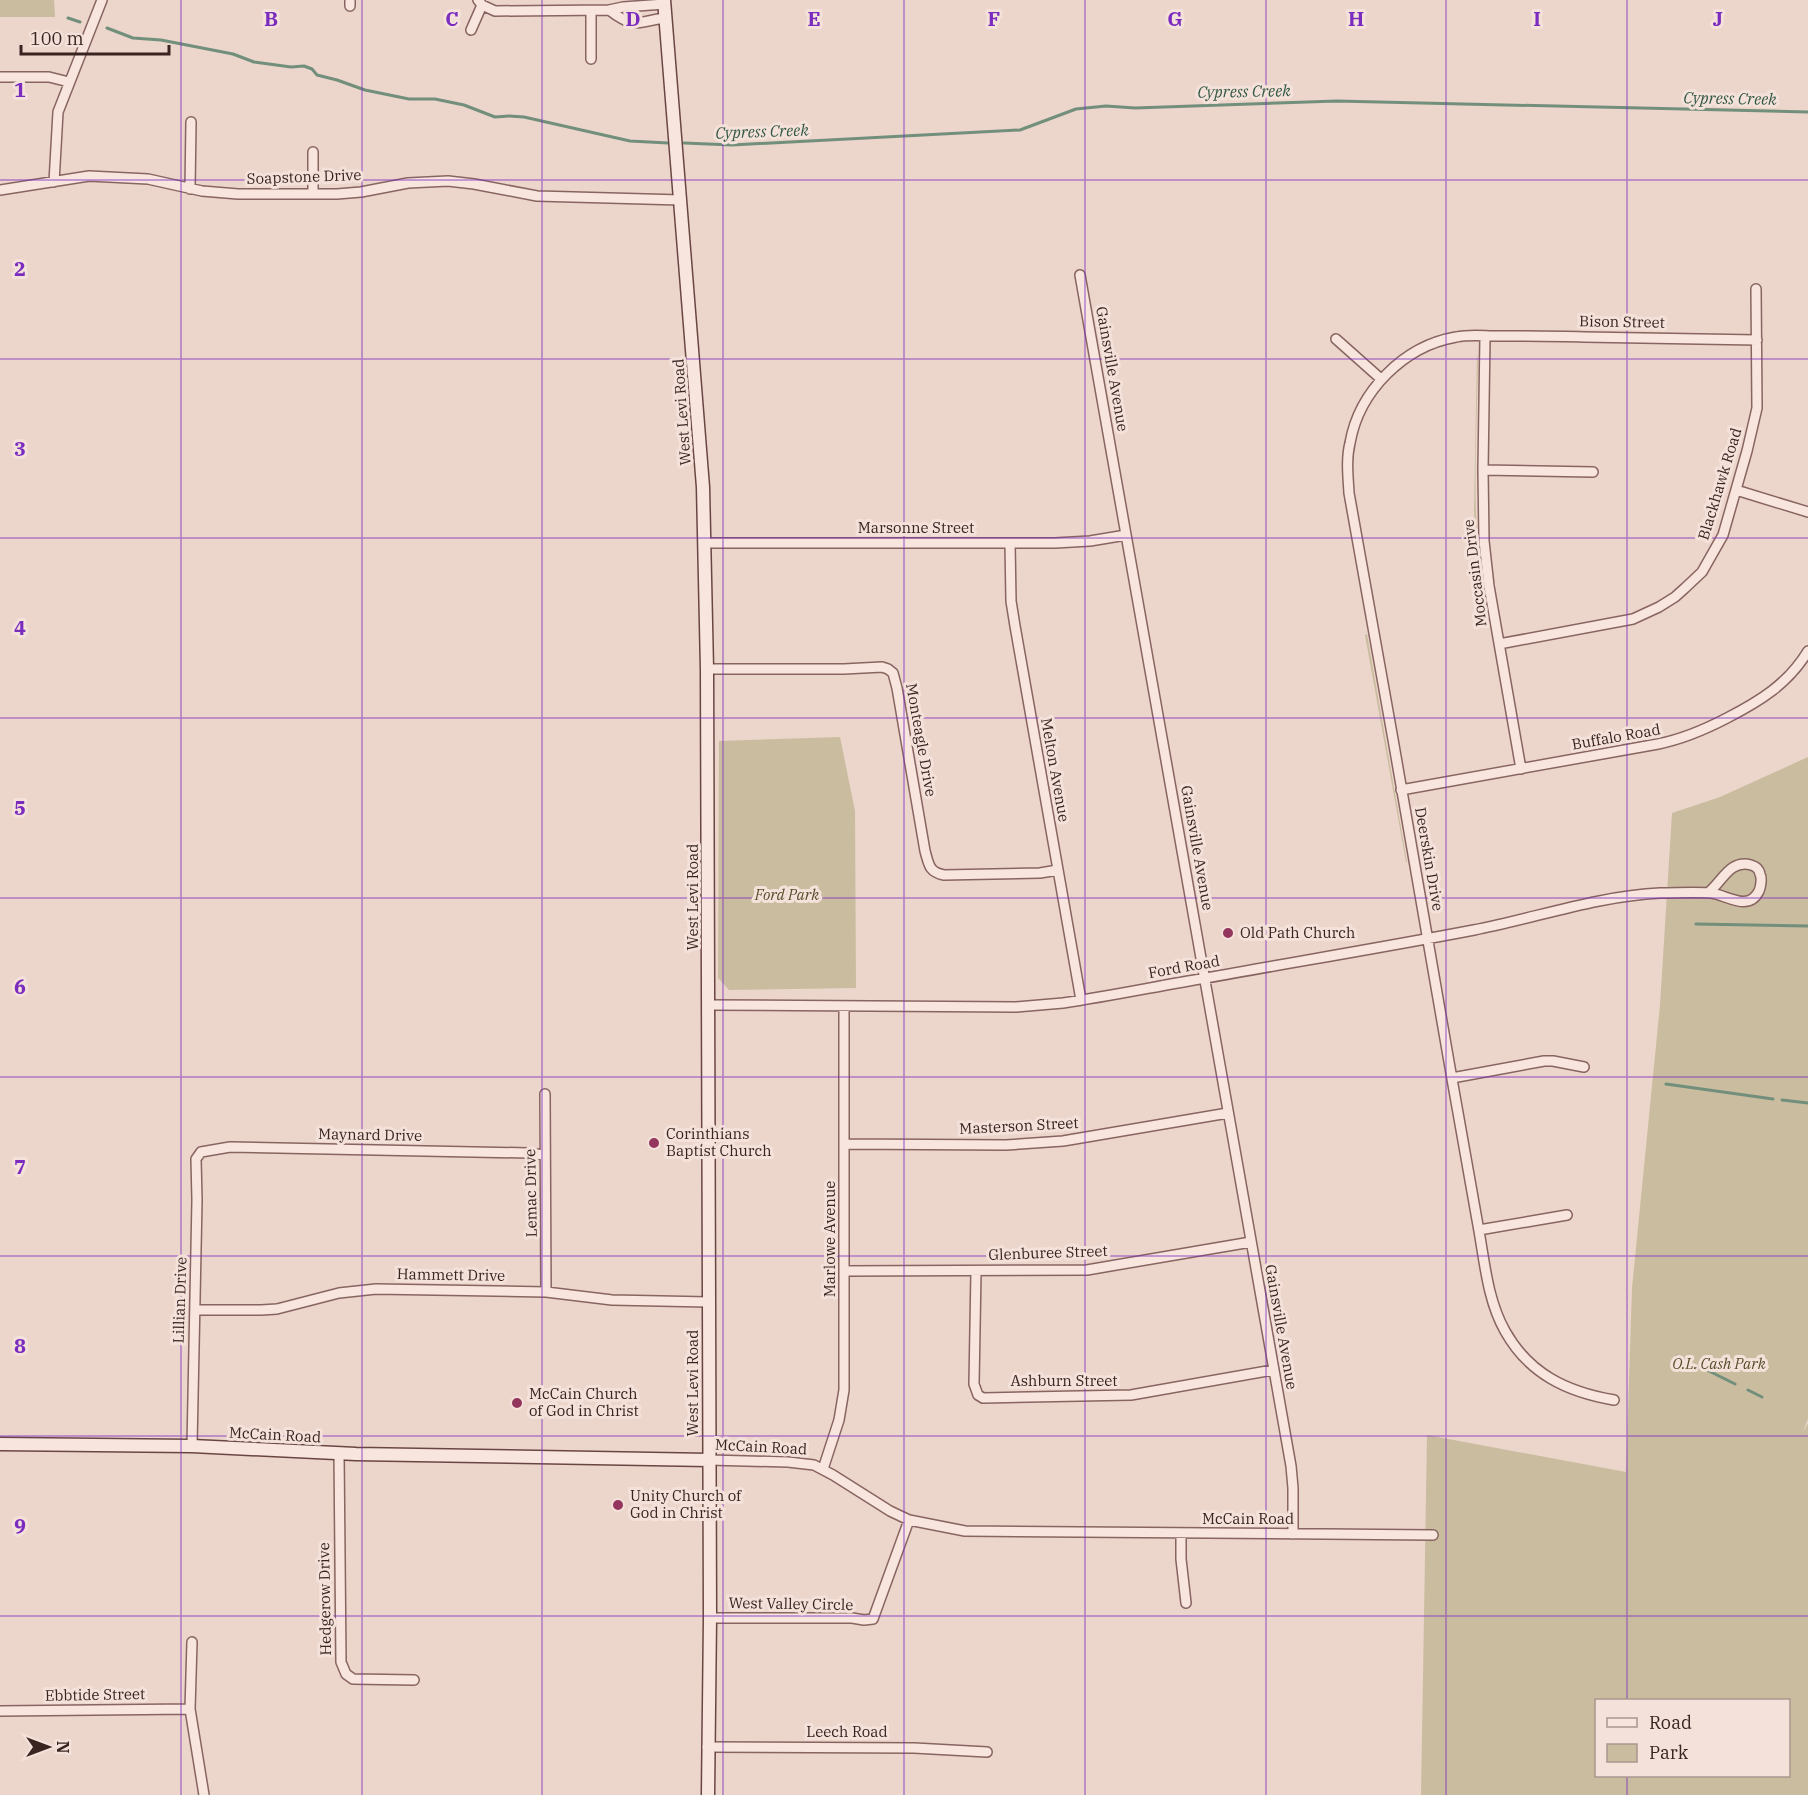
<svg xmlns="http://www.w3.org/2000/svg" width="1808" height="1795" viewBox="0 0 1808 1795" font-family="'IBM Plex Serif',serif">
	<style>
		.green { fill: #cabd9f; fill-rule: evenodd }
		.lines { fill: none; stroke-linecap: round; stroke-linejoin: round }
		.stream { stroke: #728f7c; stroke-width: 3 }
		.street-casing { stroke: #886560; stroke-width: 12 }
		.secondary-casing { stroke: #6a4643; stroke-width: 15 }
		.street { stroke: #f7e5de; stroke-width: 9 }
		.secondary { stroke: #f7e5de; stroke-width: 12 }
		.grid { fill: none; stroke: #7b2cbf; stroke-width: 1.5; stroke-opacity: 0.55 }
		.poi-dot { fill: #93355c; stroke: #f4e2da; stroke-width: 2 }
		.labels { text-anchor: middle; stroke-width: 6; stroke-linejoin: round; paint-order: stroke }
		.street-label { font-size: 15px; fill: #3a2422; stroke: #f4e2da }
		.park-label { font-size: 15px; font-style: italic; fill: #554e2b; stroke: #f4e2da }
		.poi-label { font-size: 15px; fill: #3a2422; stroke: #f4e2da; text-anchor: start }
		.water-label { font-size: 16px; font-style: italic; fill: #335846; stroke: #f4e2da }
		.grid-label { font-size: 20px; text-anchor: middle; font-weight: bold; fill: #7b2cbf; stroke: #f4e2da; stroke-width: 6; stroke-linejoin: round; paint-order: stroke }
	</style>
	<rect width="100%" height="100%" fill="#ecd5cb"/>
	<path class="green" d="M0 0H54L55 17H0Z
		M1477 353 1478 361C1477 435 1471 511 1482 585H1480L1474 512Z
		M1367 634 1407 862H1406L1365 635Z
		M840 737 855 811 856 988 729 990 718 978 719 741Z
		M1808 757V1419L1803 1432 1808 1423V1795H1421L1427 1435 1626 1472 1632 1288 1660 1005 1672 813 1720 797ZM1596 1700H1788V1776H1596Z"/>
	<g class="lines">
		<path class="stream" d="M68 18 80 22
			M107 28 133 38 161 40 233 54 254 62 291 67 304 66 312 69 317 75 337 80 365 90 409 99H435L464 105 495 117 509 116 524 117 630 141 668 143
			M684 143 732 145 1020 130 1076 109 1106 106 1135 108 1337 101 1808 112
			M1696 924 1808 926
			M1666 1084 1773 1099
			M1782 1100 1808 1103
			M1677 1356 1686 1360 1690 1366 1705 1369 1735 1384
			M1748 1390 1762 1397"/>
		<g class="street-casing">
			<path id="street" d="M350 0V6
				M482 5 495 11 609 10 623 7 665 4
				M609 10C637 31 635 21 666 18
				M591 11V59
				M471 30 482 5 478 0
				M0 77H49L69 82
				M54 182 58 112 102 0
				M190 189 191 122
				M0 190 89 176 148 179 202 191 238 194H337L361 192 408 183 448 181 474 184 537 196 681 200
				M313 194V152
				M1080 275 1291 1466 1293 1488V1534
				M1485 336 1483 470 1484 541 1489 586 1521 769
				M1336 339 1381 379
				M1483 470 1593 472
				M1736 490 1808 512
				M705 543H1055L1090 541 1126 535
				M1010 543 1011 601 1015 626 1081 1000
				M1499 644 1633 619 1659 607 1675 597 1685 588 1702 572 1723 535 1747 451 1757 408 1756 289
				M707 669H844L882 667 888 669 893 673 897 688 925 851C929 865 929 872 944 875L1040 873 1058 870
				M1401 790 1658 744C1683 739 1704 730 1727 718 1760 701 1788 684 1808 651
				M708 1005 1016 1007 1063 1003C1111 996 1158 986 1206 978 1295 962 1385 947 1474 930 1536 918 1597 896 1660 893 1677 893 1694 892 1710 893 1726 894 1748 913 1759 891 1761 886 1762 878 1760 874 1759 869 1755 866 1751 865 1730 859 1722 882 1708 893
				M1452 1078 1544 1061H1553L1584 1067
				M545 1094 546 1292
				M845 1144 1006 1145 1063 1141 1228 1113
				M1479 1230 1567 1215
				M845 1271 1087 1270 1251 1242
				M976 1271 974 1384 978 1395 983 1398 1131 1395 1273 1370
				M195 1310H261L277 1309 339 1293 376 1289 546 1292 612 1300 708 1302
				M1614 1400C1567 1392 1529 1374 1505 1331 1488 1301 1485 1265 1479 1231 1470 1180 1461 1130 1452 1079 1419 884 1384 688 1349 493 1348 476 1346 459 1350 443 1359 391 1404 346 1456 337 1470 334 1484 336 1497 336 1526 336 1555 336 1584 337 1642 338 1699 339 1757 340
				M192 1446 197 1200 196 1159 201 1152 230 1147 528 1153 544 1155
				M339 1453 341 1662 346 1674 353 1679 414 1680
				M709 1460 788 1462 814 1465 833 1475 890 1511 909 1520 965 1531 1433 1535
				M823 1469 839 1420 844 1390V1006
				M1181 1534V1559L1186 1603
				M710 1618H852L864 1620 873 1619 909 1520
				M192 1642 190 1709 204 1795
				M0 1711 190 1709
				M707 1747 914 1748 987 1752"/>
		</g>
		<g class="secondary-casing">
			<path id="secondary" d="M664 0 703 487 707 669 710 1618 708 1795
				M0 1444 192 1446 356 1454 709 1460"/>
		</g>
		<use href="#street" class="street"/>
		<use href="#secondary" class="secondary"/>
	</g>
	<path class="grid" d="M181 0V1795M362 0V1795M542 0V1795M723 0V1795M904 0V1795M1085 0V1795M1266 0V1795M1446 0V1795M1627 0V1700M0 180H1808M0 359H1808M0 538H1808M0 718H1808M0 898H1808M0 1077H1808M0 1256H1808M0 1436H1808M0 1616H1808M1627 1776V1795"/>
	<g class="poi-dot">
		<circle cx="1228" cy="933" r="6"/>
		<circle cx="654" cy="1143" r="6"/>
		<circle cx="517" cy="1403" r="6"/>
		<circle cx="618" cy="1505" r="6"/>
	</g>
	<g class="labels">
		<g class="street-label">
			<text transform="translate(304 177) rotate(-2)" y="5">Soapstone Drive</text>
			<text transform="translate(1622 322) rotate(1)" y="5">Bison Street</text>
			<text transform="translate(1112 369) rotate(80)" y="5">Gainsville Avenue</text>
			<text transform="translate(682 412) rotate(-94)" y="5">West Levi Road</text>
			<text transform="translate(1720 484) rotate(-73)" y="5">Blackhawk Road</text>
			<text x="916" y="533">Marsonne Street</text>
			<text transform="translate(1475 573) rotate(-97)" y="5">Moccasin Drive</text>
			<text transform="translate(1616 737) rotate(-10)" y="5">Buffalo Road</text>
			<text transform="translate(921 740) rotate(80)" y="5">Monteagle Drive</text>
			<text transform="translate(1055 770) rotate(80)" y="5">Melton Avenue</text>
			<text transform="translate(1197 848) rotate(80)" y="5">Gainsville Avenue</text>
			<text transform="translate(1429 859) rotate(80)" y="5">Deerskin Drive</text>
			<text transform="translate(693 897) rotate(-90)" y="5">West Levi Road</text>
			<text transform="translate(1184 967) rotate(-10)" y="5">Ford Road</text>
			<text transform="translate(1019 1126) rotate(-3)" y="5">Masterson Street</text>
			<text transform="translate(370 1135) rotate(1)" y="5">Maynard Drive</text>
			<text transform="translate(531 1193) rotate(-91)" y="5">Lemac Drive</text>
			<text transform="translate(830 1239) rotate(-90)" y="5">Marlowe Avenue</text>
			<text transform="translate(1048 1253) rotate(-2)" y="5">Glenburee Street</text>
			<text transform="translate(451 1275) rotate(1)" y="5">Hammett Drive</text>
			<text transform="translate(180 1300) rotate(-88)" y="5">Lillian Drive</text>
			<text transform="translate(1281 1327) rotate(80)" y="5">Gainsville Avenue</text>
			<text x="1064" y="1386">Ashburn Street</text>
			<text transform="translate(693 1383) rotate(-90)" y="5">West Levi Road</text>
			<text transform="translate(275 1435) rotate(3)" y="5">McCain Road</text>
			<text transform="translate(761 1447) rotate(3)" y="5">McCain Road</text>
			<text x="1248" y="1524">McCain Road</text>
			<text transform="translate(325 1599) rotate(-91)" y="5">Hedgerow Drive</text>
			<text transform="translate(791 1604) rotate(1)" y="5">West Valley Circle</text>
			<text transform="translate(95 1695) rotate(-1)" y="5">Ebbtide Street</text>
			<text x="847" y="1737">Leech Road</text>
		</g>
		<g class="park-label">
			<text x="787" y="900">Ford Park</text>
			<text x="1719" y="1369">O.L. Cash Park</text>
		</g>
		<g class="poi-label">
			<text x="1240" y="938">Old Path Church</text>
			<text x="666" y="1139">Corinthians<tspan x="666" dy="17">Baptist Church</tspan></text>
			<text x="529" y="1399">McCain Church<tspan x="529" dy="17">of God in Christ</tspan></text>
			<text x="630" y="1501">Unity Church of<tspan x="630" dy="17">God in Christ</tspan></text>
		</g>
		<g class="water-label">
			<text transform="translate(1244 91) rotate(-1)" y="6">Cypress Creek</text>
			<text transform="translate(1730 98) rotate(1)" y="6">Cypress Creek</text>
			<text transform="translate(762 131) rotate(-2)" y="6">Cypress Creek</text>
		</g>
	</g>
	<g class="grid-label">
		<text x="271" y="26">B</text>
		<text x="452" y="26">C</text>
		<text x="633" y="26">D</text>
		<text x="814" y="26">E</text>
		<text x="994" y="26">F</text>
		<text x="1175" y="26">G</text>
		<text x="1356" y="26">H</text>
		<text x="1537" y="26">I</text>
		<text x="1718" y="26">J</text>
		<text x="20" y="97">1</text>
		<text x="20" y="276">2</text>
		<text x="20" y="456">3</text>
		<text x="20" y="635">4</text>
		<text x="20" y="815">5</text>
		<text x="20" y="994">6</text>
		<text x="20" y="1174">7</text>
		<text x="20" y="1353">8</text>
		<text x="20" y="1533">9</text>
	</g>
	<rect x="1595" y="1699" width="195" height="78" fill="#f4e2da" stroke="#aa9690" stroke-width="1.5"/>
	<rect x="1607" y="1718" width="30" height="9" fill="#f7e5de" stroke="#aa9690" stroke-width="1.5"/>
	<text x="1649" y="1729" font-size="18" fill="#3a2422">Road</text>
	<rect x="1607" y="1744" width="30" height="18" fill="#cabd9f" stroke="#aa9690" stroke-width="1.5"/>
	<text x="1649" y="1759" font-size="18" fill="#3a2422">Park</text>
	<g transform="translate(48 1747) rotate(90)" stroke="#f4e2da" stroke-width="4.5" paint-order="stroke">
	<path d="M0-4.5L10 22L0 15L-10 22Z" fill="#3a2422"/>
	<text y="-9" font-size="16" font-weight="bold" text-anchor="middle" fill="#3a2422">N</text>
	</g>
	<path d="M21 45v9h148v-9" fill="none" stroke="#3a2422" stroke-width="3"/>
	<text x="30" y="45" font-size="18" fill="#3a2422" stroke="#f4e2da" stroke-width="4.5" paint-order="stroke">100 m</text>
</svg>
